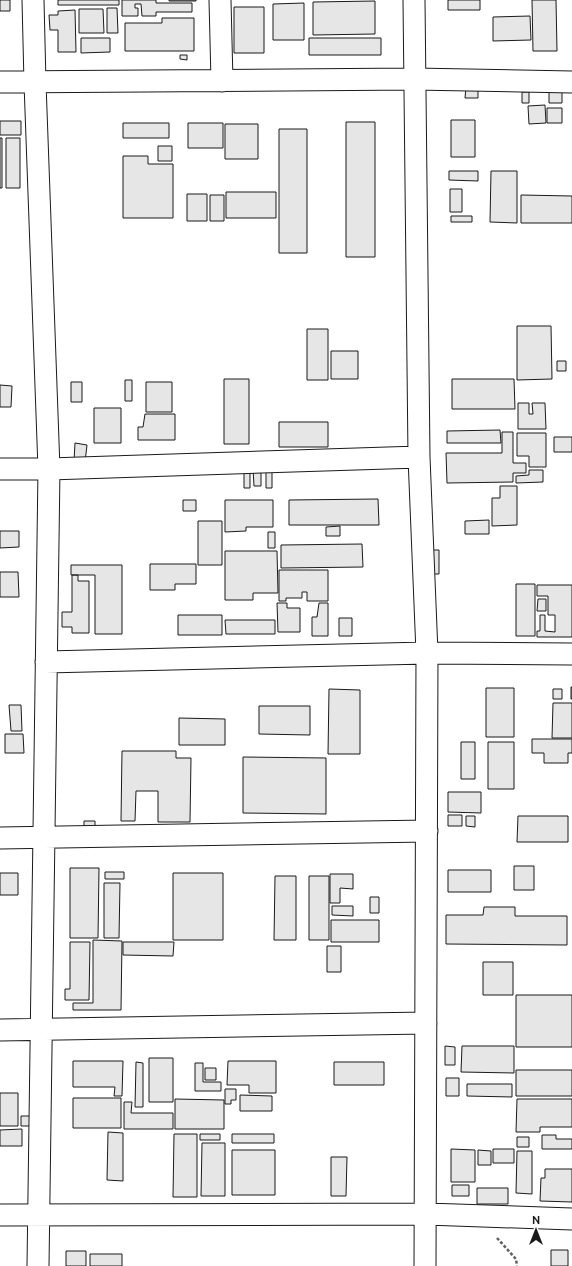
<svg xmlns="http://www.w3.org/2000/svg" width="572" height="1266" viewBox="0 0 572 1266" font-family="Ubuntu,sans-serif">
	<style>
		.building { fill: #e6e6e6; stroke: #1a1a1a }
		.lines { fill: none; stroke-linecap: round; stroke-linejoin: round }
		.minor-casing { stroke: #1a1a1a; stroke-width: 23 }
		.path { stroke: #5f5f5f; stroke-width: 2.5; stroke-dasharray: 3 2; stroke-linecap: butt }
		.minor { stroke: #fff; stroke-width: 21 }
	</style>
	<rect width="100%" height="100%" fill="#fff"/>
	<path class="building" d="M0 0H10V11H0Z
		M58 0H119V5H58Z
		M122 0H156V3H192V12H156V16H142L141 4H135V8H138V16H122Z
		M169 0H196V1H169Z
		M448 0H480V10H448Z
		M532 0H556L557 51H533Z
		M375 1V34L313 35V2Z
		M304 3V40H273V4Z
		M234 7H264V53H234Z
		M107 8H117L118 33H107Z
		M79 9H103L104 33H79Z
		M75 10 76 52H58V30H50L49 15H58V11Z
		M530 16 531 40 493 41V17Z
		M162 18H194V51H125V23H162Z
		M81 38H110V52L81 53Z
		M309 38H381V55H309Z
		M180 55H187V60L180 59Z
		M466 87 478 88V98H465Z
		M549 88H562V103H549Z
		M522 92H529V103H522Z
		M545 105 546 123 529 124 528 106Z
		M547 108H562V123H547Z
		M451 120H475V157H451Z
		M0 121H21V135H0Z
		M346 122H375V257H346Z
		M123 123H169V138H123Z
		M188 123H223V148H188Z
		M225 124H258V159H225Z
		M279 129H307V253H279Z
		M0 138H2V188H0Z
		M6 138H20V188H6Z
		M158 146H172V161H158Z
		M123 156H148V164H173V218H123Z
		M449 171H478V181L449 180Z
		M491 171H517V223L490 222Z
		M450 189H462V212H450Z
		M226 192H276V218H226Z
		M187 194H207V221H187Z
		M210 195H224V221H210Z
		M521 195 572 196V223H521Z
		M451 216H472V222H451Z
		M517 326H551L552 379 517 380Z
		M307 329H328V380H307Z
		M331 351H358V379H331Z
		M557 361H566V371H557Z
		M224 379H249V444H224Z
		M452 379H514L515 409H452Z
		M125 380H132V401H125Z
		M71 382H82V402H71Z
		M146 382H172V412H146Z
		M0 385 12 386 11 407H0Z
		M518 403H529V414H533L532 403H545L546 429H518Z
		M94 408H121V443H94Z
		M145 414H175V440H138V427H143Z
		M279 422H328V447H279Z
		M500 430 501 443H447V431Z
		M502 432H513V463H526V473H513V482L447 483 446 453H502Z
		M517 433H546V467H529V456H517Z
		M554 437H572V452H554Z
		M75 443 87 445 85 462 74 461Z
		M253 469H261V486H254Z
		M244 470H250V488H244Z
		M266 470H272V488H266Z
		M529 470H543V482L516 483V476L529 475Z
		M500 486H517V525L492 526V498H500Z
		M378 499 379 525H289V500Z
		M183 500H196V511H183Z
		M225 500H273V527H246V531L225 532Z
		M489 520V534H465V521Z
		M198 521H222V565H198Z
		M340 526V536H326V527Z
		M0 531H19V547L0 548Z
		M268 532H275V548H268Z
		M362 544 363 567 281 568V545Z
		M429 550H439V574H429Z
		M225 551H277L278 593H253V600H225Z
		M150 564H196V584H175V590H150Z
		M71 565H122V634H95V575H71Z
		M279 570H328V601H307V592H302V598H286V601H279Z
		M0 572H18L19 597H0Z
		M72 575H78V581H89V633H72V627H62V612H72Z
		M516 584H535V636H516Z
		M537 585H572V637H537V631H540V615H545V631L555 632V615H548V596H537Z
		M538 599H546V611H537Z
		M277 603H287V608H300V632H278Z
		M319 603H328V636H312V617H317Z
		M178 615H222V635H178Z
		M339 618H352V636H339Z
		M225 620H275V634H226Z
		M571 687H572V699H571Z
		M486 688H514V737H486Z
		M329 689 360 690V754H328Z
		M553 689H562V699H553Z
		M553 703H572V738H552Z
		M9 705H21L22 731H11Z
		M259 706H310V735L259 734Z
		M179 718 225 719V745H179Z
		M5 734H23L24 753H5Z
		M532 739H572V753H568V763H544V753H532Z
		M461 742H475V779H461Z
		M488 742H514V789H488Z
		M122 751H176V758H191L190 822H158V791H136L135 821H121Z
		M243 757 326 758V814L243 813Z
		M448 792H481V813L448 812Z
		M448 815H462V826H448Z
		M466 816H475V827L466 826Z
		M518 816H568V842H517Z
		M84 821H95V831H84Z
		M514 866H534V890H514Z
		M70 868H99L98 938H70Z
		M448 870H491V892H448Z
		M105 872H124V879H105Z
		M0 873H18V895H0Z
		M173 873H223V940H173Z
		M330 874H353V889L340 888V903H330Z
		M275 876H296V940H274Z
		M309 876H329V940H309Z
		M104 883H120L119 938H104Z
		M370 897H379V913H370Z
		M332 906H353V916L332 915Z
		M484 907H515V916H567V945L446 944V915H483Z
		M331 920H379V942H331Z
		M93 940 122 941 121 1010H73V1003H93Z
		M70 942H90L89 1000H65V989H70Z
		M123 942H174L173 956 123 955Z
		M327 946H341V972H327Z
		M483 962H513V995H483Z
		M516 995H572V1047H516Z
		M445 1046 455 1047V1065H445Z
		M462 1046H514V1073L461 1072Z
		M149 1058H173V1102H149Z
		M73 1061H123L122 1096H114L115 1087H73Z
		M228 1061H276V1093H249V1085H227Z
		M136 1062 143 1063V1107H135Z
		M334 1062H384V1085H334Z
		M195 1063H203V1082H221V1091H195Z
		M205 1068H216V1080H205Z
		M516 1070H572V1096H516Z
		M446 1078H459V1096H446Z
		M467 1084H512V1097L467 1096Z
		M225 1089H236V1100H231V1104H225Z
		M0 1093H18V1126H0Z
		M240 1095 272 1096V1111H240Z
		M73 1098H121V1128H73Z
		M175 1099 224 1100V1129H175Z
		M517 1099H572V1127H540V1132H516Z
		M124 1102H132L131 1113H173V1129H124Z
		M21 1116H34V1126H21Z
		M22 1129V1146H0V1130Z
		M108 1132 123 1133V1181L107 1180Z
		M174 1134H197V1197H173Z
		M200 1134H220V1140H200Z
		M232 1134H274V1143H232Z
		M542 1135H556V1139H572V1149H542Z
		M517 1137H529V1147H517Z
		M202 1143H225V1196H201Z
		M451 1149 475 1150V1182H451Z
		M493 1149H514V1163H493Z
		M232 1150H275V1195H232Z
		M478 1150 491 1151V1165H478Z
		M517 1151H532V1194L516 1193Z
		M331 1157H347L346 1196H331Z
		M545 1169H572V1202L540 1201 541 1178H545Z
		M452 1185H469V1196H452Z
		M477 1188H508V1204H477Z
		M551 1250H568V1266H551Z
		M66 1251H86V1266H66Z
		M90 1254H122V1266H90Z"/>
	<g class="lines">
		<g class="minor-casing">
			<path id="minor" d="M33 0 35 83 49 469 38 1266
				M220 0 222 81
				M414 0 419 457 427 653 425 1266
				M0 82 414 79 572 82
				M0 469H49L419 457
				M46 662 427 653 572 654
				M0 838 427 831
				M0 1030 426 1023
				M0 1215 426 1214 572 1219"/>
		</g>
		<path class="path" d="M497 1238 516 1259 517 1266"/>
		<use href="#minor" class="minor"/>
	</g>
	<g transform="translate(536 1230)" stroke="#ffffff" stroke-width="3" paint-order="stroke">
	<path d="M0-3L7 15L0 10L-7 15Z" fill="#1a1a1a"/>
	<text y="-6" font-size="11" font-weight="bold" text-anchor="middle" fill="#1a1a1a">N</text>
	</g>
</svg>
